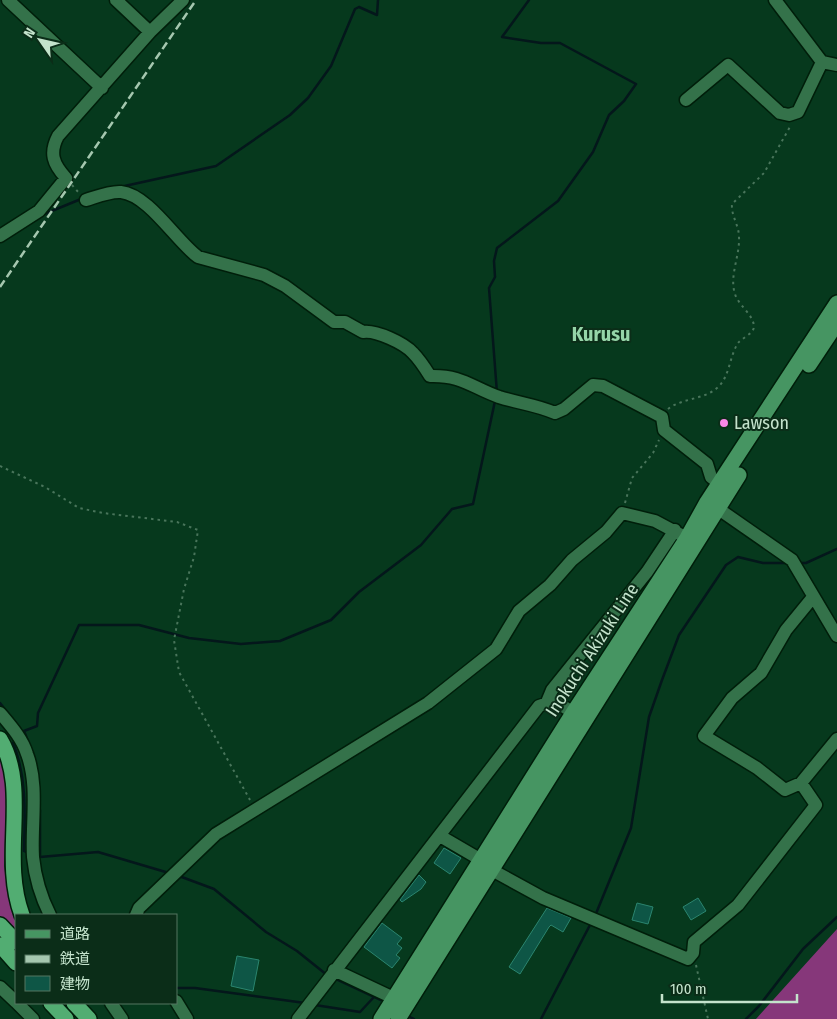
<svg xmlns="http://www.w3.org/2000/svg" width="837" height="1019" viewBox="0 0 837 1019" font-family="'Fira Sans Condensed','Noto Sans JP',sans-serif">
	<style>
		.forest { fill: #86377a }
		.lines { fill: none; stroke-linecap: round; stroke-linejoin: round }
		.stream { stroke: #04171b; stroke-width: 2.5 }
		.building { fill: #0e5646; stroke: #2b856f }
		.minor-casing { stroke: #001e0a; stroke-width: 15 }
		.major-casing { stroke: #001e0a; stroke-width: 18 }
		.highway-casing { stroke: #001e0a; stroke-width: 18 }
		.path { stroke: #49755b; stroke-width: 2; stroke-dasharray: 2.5 4; stroke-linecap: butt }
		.minor { stroke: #34724a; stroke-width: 12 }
		.major { stroke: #469562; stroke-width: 15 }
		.highway { stroke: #52ad72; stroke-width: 15 }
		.rail { stroke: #a5c7af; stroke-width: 2.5; stroke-dasharray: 8 4; stroke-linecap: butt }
		.poi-dot { fill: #fa87e7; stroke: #0b2d18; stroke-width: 2 }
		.labels { text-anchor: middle; stroke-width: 4; stroke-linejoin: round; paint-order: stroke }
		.poi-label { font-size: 18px; fill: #c4e3cc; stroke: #0b2d18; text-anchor: start }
		.street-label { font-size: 18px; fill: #c4e3cc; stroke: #0b2d18 }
		.quarter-label { font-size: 20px; font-weight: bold; fill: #95d5a8; stroke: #0b2d18 }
	</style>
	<rect width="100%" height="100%" fill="#06391d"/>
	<path class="forest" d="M0 753 7 784 4 866 8 893 16 915V934L0 916Z
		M837 929V1019H756Z"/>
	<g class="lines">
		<path class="stream" d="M120 187 216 166 290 115 308 98 331 66 355 9 359 7 377 15 378 0
			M42 215 81 199
			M497 393 489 288 495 277 494 261 497 248 558 201 593 152 609 115 624 101 636 84 560 43H541L502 37 529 0
			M799 563H806L837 549
			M0 703 14 721
			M16 739 13 743C27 777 25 815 24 851L28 853
			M28 741 24 731 37 726 38 713 79 625H139L189 638 241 644 280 641 331 620 359 592 421 545 452 509 473 504 495 401
			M40 810V857L98 852 169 873
			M179 876 214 889 266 932 297 951 327 975
			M595 916 631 828 649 717 662 680 679 635 726 565 738 557 763 563H786
			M334 978 381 1000
			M176 988H195L305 1003
			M315 1005 360 1012 374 997
			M410 1017 414 1019
			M541 1019 591 923
			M746 1019 759 1006 803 949 837 917"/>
	</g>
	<path class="building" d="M444 848 461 858 450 874 434 863Z
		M419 875 426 882 421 889 402 902 400 900Z
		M698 898 706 911 691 920 683 907Z
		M637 903 653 907 648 924 632 920Z
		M547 908 571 918 563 932 551 925 549 927 520 974 509 967Z
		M382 923 402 938 397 944 402 948 396 955 400 958 392 968 364 947Z
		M237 956 259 960 253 991 231 986Z"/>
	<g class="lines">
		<g class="minor-casing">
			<path id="minor" d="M8 0 102 88
				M116 0 150 32
				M775 0 822 62 837 65
				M686 100 728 65 780 113 789 115 798 112 822 62
				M86 200C96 197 110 191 121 192 149 195 176 241 198 257L264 275 285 286 334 322H345L363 332C376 330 404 343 413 353 420 360 425 368 430 376 462 375 471 387 499 397 518 403 537 405 555 413L564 409 593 385 603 386 662 417 664 430 707 464 711 477 725 488
				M0 236 39 211 66 178C53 164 49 153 58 136L150 32 183 0
				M710 503 792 560 837 636
				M813 597 786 630 761 673 732 698 704 736 757 768 785 790 801 783 837 739
				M547 702 552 690 647 572 675 530
				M0 713C10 725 22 738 27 754 39 786 31 824 33 857 35 877 41 897 50 915
				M440 836 488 864
				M490 869 543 898 688 959 693 953 694 942 738 905 816 805 801 783
				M136 915 139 908 216 834 428 703 496 649 519 611 550 585 572 560 606 532 622 513 655 521 687 538
				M334 970 402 1002
				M0 987 16 1002
				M176 1001 187 1019
				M17 1003 33 1019
				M111 1003 122 1019
				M298 1019 539 706 554 701 581 717"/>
		</g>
		<g class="major-casing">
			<path id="major" d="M809 365 837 323
				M381 1019 573 713 687 538 707 502 837 303
				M398 1019 739 475"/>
		</g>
		<g class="highway-casing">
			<path id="highway" d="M0 739C30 790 0 856 22 915
				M0 925 16 942
				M0 945 16 963
				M51 1003 66 1019
				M74 1003 89 1019"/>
		</g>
		<path class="path" d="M72 185 79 193
			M668 409C682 398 703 400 717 388 730 377 729 357 738 343 742 338 753 334 754 327 754 315 738 305 735 294 729 276 740 256 739 237 739 225 731 216 732 204L764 173 791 125
			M0 466 45 487 79 508 103 513 177 522 198 530 194 557 184 589 174 640 179 672 250 800
			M625 503 632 478 653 453 659 440
			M696 965 708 1019"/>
		<use href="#minor" class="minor"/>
		<use href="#major" class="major"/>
		<use href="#highway" class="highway"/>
		<path class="rail" d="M0 287 196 0"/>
	</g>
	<circle class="poi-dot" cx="724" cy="423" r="5"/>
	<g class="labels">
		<g class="poi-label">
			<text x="734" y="429">Lawson</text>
		</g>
		<g class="street-label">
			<text transform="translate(592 650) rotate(-57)" y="6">Inokuchi Akizuki Line</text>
		</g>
		<g class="quarter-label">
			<text x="601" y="341">Kurusu</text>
		</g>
	</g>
	<rect x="15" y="914" width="162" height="90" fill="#0b2d18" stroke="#557660"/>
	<rect x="25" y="930" width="25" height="8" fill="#469562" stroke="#557660"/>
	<text x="60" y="939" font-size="15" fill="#c4e3cc">道路</text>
	<rect x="25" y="955" width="25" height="8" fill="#a5c7af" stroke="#557660"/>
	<text x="60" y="964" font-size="15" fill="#c4e3cc">鉄道</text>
	<rect x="25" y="976" width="25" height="15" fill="#0e5646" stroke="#557660"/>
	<text x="60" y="989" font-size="15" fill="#c4e3cc">建物</text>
	<g transform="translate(40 40) rotate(304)" stroke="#0b2d18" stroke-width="4" paint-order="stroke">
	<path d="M0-4L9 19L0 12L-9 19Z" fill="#c4e3cc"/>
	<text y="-8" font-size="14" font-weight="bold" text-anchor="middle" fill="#c4e3cc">N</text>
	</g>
	<path d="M662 994v8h135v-8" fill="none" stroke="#c4e3cc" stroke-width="2.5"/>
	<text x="670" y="994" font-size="15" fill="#c4e3cc" stroke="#0b2d18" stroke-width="4" paint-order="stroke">100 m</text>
</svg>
